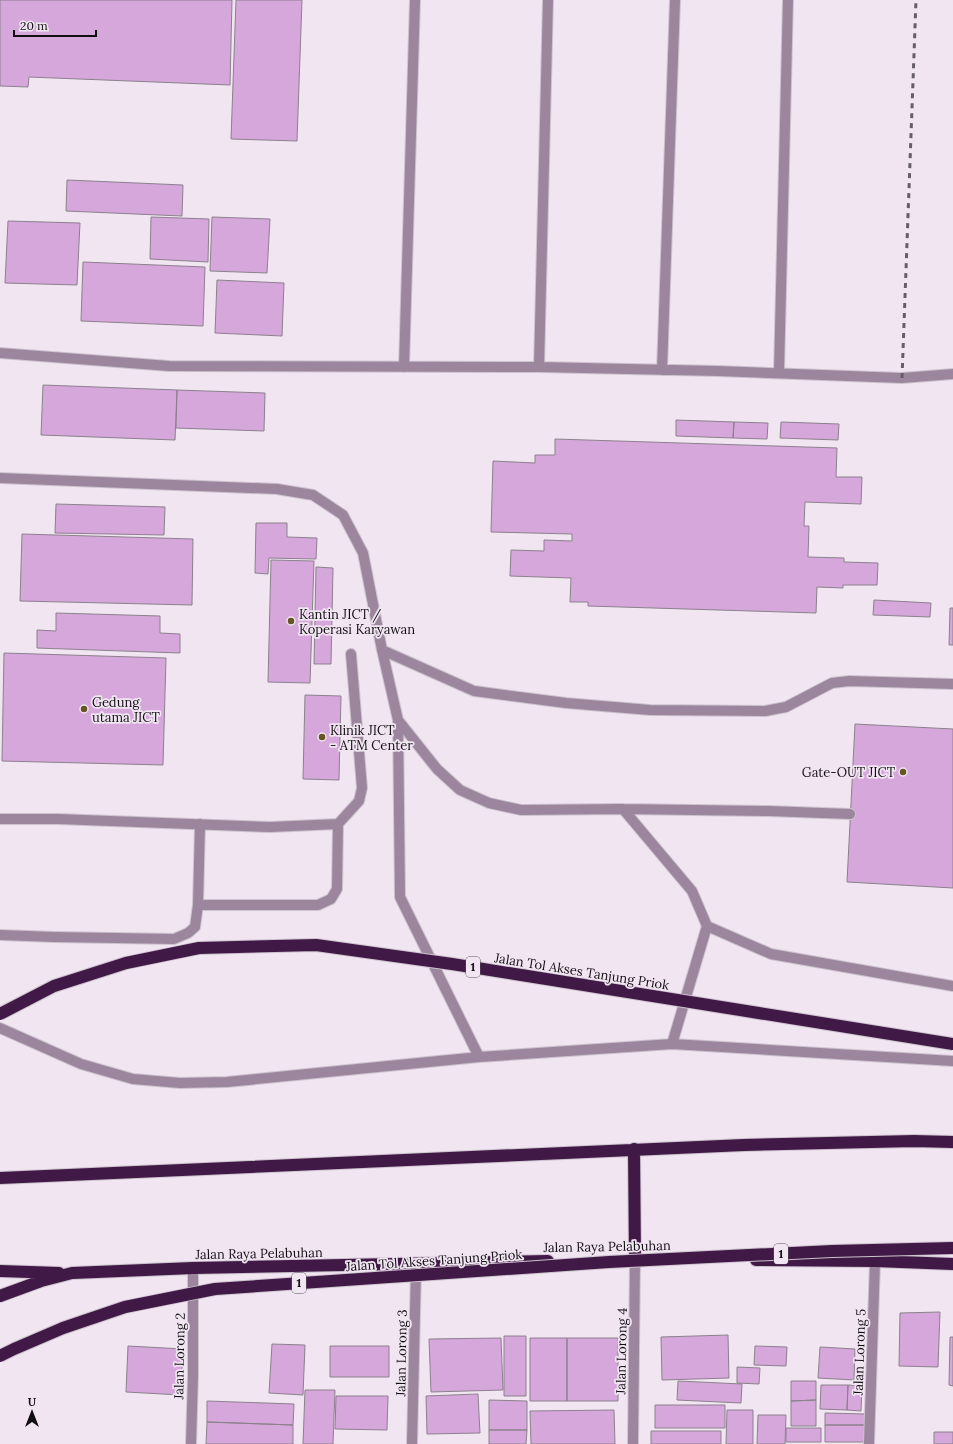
<svg xmlns="http://www.w3.org/2000/svg" width="953" height="1444" viewBox="0 0 953 1444" font-family="Lora,serif">
	<style>
		.building { fill: #d6a7db; stroke: #8b818c }
		.lines { fill: none; stroke-linecap: round; stroke-linejoin: round }
		.lane-casing { stroke: #cdc3ce; stroke-width: 12 }
		.street-casing { stroke: #cdc3ce; stroke-width: 12 }
		.highway-casing { stroke: #cdc3ce; stroke-width: 14 }
		.lane { stroke: #9b869d; stroke-width: 10 }
		.street { stroke: #9b869d; stroke-width: 10 }
		.highway { stroke: #411946; stroke-width: 12 }
		.rail { stroke: #645e65; stroke-width: 3; stroke-dasharray: 5 5; stroke-linecap: butt }
		.highway-bridge-casing { stroke: #cdc3ce; stroke-width: 14; stroke-linecap: butt }
		.highway-bridge { stroke: #411946; stroke-width: 12 }
		.poi-dot { fill: #655623; stroke: #f1e5f2; stroke-width: 1.5 }
		.labels { text-anchor: middle; stroke-width: 3.5; stroke-linejoin: round; paint-order: stroke }
		.shield { fill: #f1e5f2; stroke: #554f56; stroke-width: 1 }
		.shield-label { font-size: 12px; font-weight: bold; fill: #120f13 }
		.poi-label { font-size: 13px; fill: #120f13; stroke: #f1e5f2; text-anchor: start }
		.street-label { font-size: 13px; fill: #120f13; stroke: #f1e5f2 }
	</style>
	<rect width="100%" height="100%" fill="#f1e5f2"/>
	<path class="building" d="M0 0H232L230 85 29 77 28 87 0 86Z
		M236 0H302L297 141 231 139Z
		M67 180 183 185 182 216 66 211Z
		M151 217 209 219 208 262 150 259Z
		M212 217 270 219 267 273 210 271Z
		M8 221 80 223 77 285 5 283Z
		M83 262 205 267 203 326 81 321Z
		M217 280 284 283 282 336 215 333Z
		M43 385 177 390 175 440 41 435Z
		M177 390 265 393 264 431 176 428Z
		M676 420 734 422 733 438 676 436Z
		M734 422 768 423 767 439 733 438Z
		M781 422 839 424 838 440 780 438Z
		M555 439 837 448 836 477H862L861 504 805 502 804 526H809L808 557 844 558V562L878 563 877 585H843V588L817 587 816 613 588 606V602H570L571 578 510 576 511 550 544 551V540L572 541V534L491 532 493 461 535 463V455H555Z
		M56 504 165 507 164 535 55 533Z
		M256 523H287V537L317 538 316 559 269 558 268 574 255 573Z
		M22 534 193 539 192 605 20 601Z
		M271 560 314 561 310 683 268 682Z
		M316 567 333 568 331 664H314Z
		M874 600 931 603 930 617 873 615Z
		M950 608H953V645H949Z
		M56 613 160 616V633L180 634V653L37 648V630L56 631Z
		M4 653 166 658 163 765 2 761Z
		M305 695 341 696 339 780 303 779Z
		M855 724 953 729V888L847 882Z
		M940 1312 938 1367 899 1366 900 1313Z
		M728 1335 729 1378 662 1380 661 1337Z
		M504 1336H526V1396H504Z
		M950 1337H953V1386L949 1385Z
		M501 1338 503 1390 431 1392 429 1339Z
		M530 1338H567V1401H530Z
		M567 1338H618V1401H567Z
		M272 1344 305 1345 303 1395 269 1393Z
		M128 1346 183 1349 181 1395 126 1392Z
		M330 1346H389V1377H330Z
		M755 1346 787 1347 786 1366 754 1365Z
		M820 1347 855 1349 854 1380 818 1378Z
		M737 1367 760 1368 759 1384 737 1383Z
		M678 1381 742 1384 741 1403 677 1400Z
		M791 1381H816V1400L791 1401Z
		M821 1385H848L847 1410 820 1409Z
		M848 1385 862 1386 861 1411 847 1410Z
		M305 1390H335L333 1444H303Z
		M478 1394 480 1433 427 1434 426 1396Z
		M336 1396H388L387 1430 335 1429Z
		M489 1400 527 1401V1430H489Z
		M816 1400V1426H791V1401Z
		M207 1401 294 1404 293 1425 207 1422Z
		M655 1405H725V1428H655Z
		M614 1410 615 1444H531L530 1411Z
		M727 1410H753V1444H726Z
		M825 1413 866 1414V1425H825Z
		M758 1415H786L785 1444H757Z
		M207 1422 293 1425V1444H206Z
		M825 1425H866L865 1442H825Z
		M786 1428H821V1442H786Z
		M489 1430H527L526 1444H489Z
		M651 1431H721V1444H651Z
		M934 1432H953V1444H934Z"/>
	<g class="lines">
		<g class="lane-casing">
			<path id="lane" d="M0 353 169 366 539 367 718 371 902 378 953 374
				M404 367 415 0
				M539 367 548 0
				M662 370 675 0
				M779 372 788 0
				M0 478 277 489 313 495 343 515 363 553 382 650 398 720 437 769 460 790 489 803 521 810 623 809 768 811 850 814
				M382 650 474 691 566 703 650 710 765 711 786 707 832 683 849 681 953 684
				M398 720 400 897 479 1057
				M623 809 692 891 707 926 771 954 953 986
				M0 819H58L270 827 338 824 359 801 362 788 351 654
				M198 905H318L331 899 337 889 338 824
				M0 935 55 937 174 939 188 933 195 927 198 905 200 824
				M0 1028 81 1064 133 1079 180 1083 227 1082 479 1057 672 1044 953 1061
				M672 1044 707 926"/>
		</g>
		<g class="street-casing">
			<path id="street" d="M191 1444 193 1375V1268
				M412 1444 416 1269
				M633 1444 635 1259
				M869 1444 875 1261"/>
		</g>
		<g class="highway-casing">
			<path id="highway" d="M634 1149 635 1259
				M0 1178 744 1145 914 1141 953 1142
				M756 1260 875 1261 953 1264
				M0 1271 59 1273
				M0 1296 41 1281 72 1273 193 1268 548 1261"/>
		</g>
		<use href="#lane" class="lane"/>
		<use href="#street" class="street"/>
		<use href="#highway" class="highway"/>
		<path class="rail" d="M902 378 916 0"/>
		<g class="highway-bridge-casing">
			<path id="highway-bridge" d="M0 1014 54 986 126 963 199 948 316 945 452 964 953 1044
				M0 1356 14 1349 63 1328 125 1307 215 1289 609 1262 832 1251 953 1248"/>
		</g>
		<use href="#highway-bridge" class="highway-bridge"/>
	</g>
	<g class="poi-dot">
		<circle cx="291" cy="621" r="4"/>
		<circle cx="84" cy="709" r="4"/>
		<circle cx="322" cy="737" r="4"/>
		<circle cx="903" cy="772" r="4"/>
	</g>
	<g class="labels">
		<g class="shield">
			<rect x="466" y="957" width="14" height="20" rx="3"/>
			<rect x="774" y="1244" width="14" height="20" rx="3"/>
			<rect x="292" y="1273" width="14" height="20" rx="3"/>
		</g>
		<g class="shield-label">
			<text x="473" y="971">1</text>
			<text x="781" y="1258">1</text>
			<text x="299" y="1287">1</text>
		</g>
		<g class="poi-label">
			<text x="299" y="619">Kantin JICT /<tspan x="299" dy="15">Koperasi Karyawan</tspan></text>
			<text x="92" y="707">Gedung<tspan x="92" dy="15">utama JICT</tspan></text>
			<text x="330" y="735">Klinik JICT<tspan x="330" dy="15">- ATM Center</tspan></text>
			<text x="895" y="777" text-anchor="end">Gate-OUT JICT</text>
		</g>
		<g class="street-label">
			<text transform="translate(582 971) rotate(9)" y="5">Jalan Tol Akses Tanjung Priok</text>
			<text transform="translate(607 1246) rotate(-1)" y="5">Jalan Raya Pelabuhan</text>
			<text transform="translate(259 1253) rotate(-1)" y="5">Jalan Raya Pelabuhan</text>
			<text transform="translate(434 1260) rotate(-4)" y="5">Jalan Tol Akses Tanjung Priok</text>
			<text transform="translate(621 1351) rotate(-89)" y="5">Jalan Lorong 4</text>
			<text transform="translate(859 1352) rotate(-88)" y="5">Jalan Lorong 5</text>
			<text transform="translate(401 1353) rotate(-89)" y="5">Jalan Lorong 3</text>
			<text transform="translate(179 1356) rotate(-89)" y="5">Jalan Lorong 2</text>
		</g>
	</g>
	<g transform="translate(32 1412)" stroke="#f1e5f2" stroke-width="3" paint-order="stroke">
	<path d="M0-3L7 15L0 10L-7 15Z" fill="#120f13"/>
	<text y="-6" font-size="11" font-weight="bold" text-anchor="middle" fill="#120f13">U</text>
	</g>
	<path d="M14 30v6h82v-6" fill="none" stroke="#120f13" stroke-width="2"/>
	<text x="20" y="30" font-size="12" fill="#120f13" stroke="#f1e5f2" stroke-width="3" paint-order="stroke">20 m</text>
</svg>
